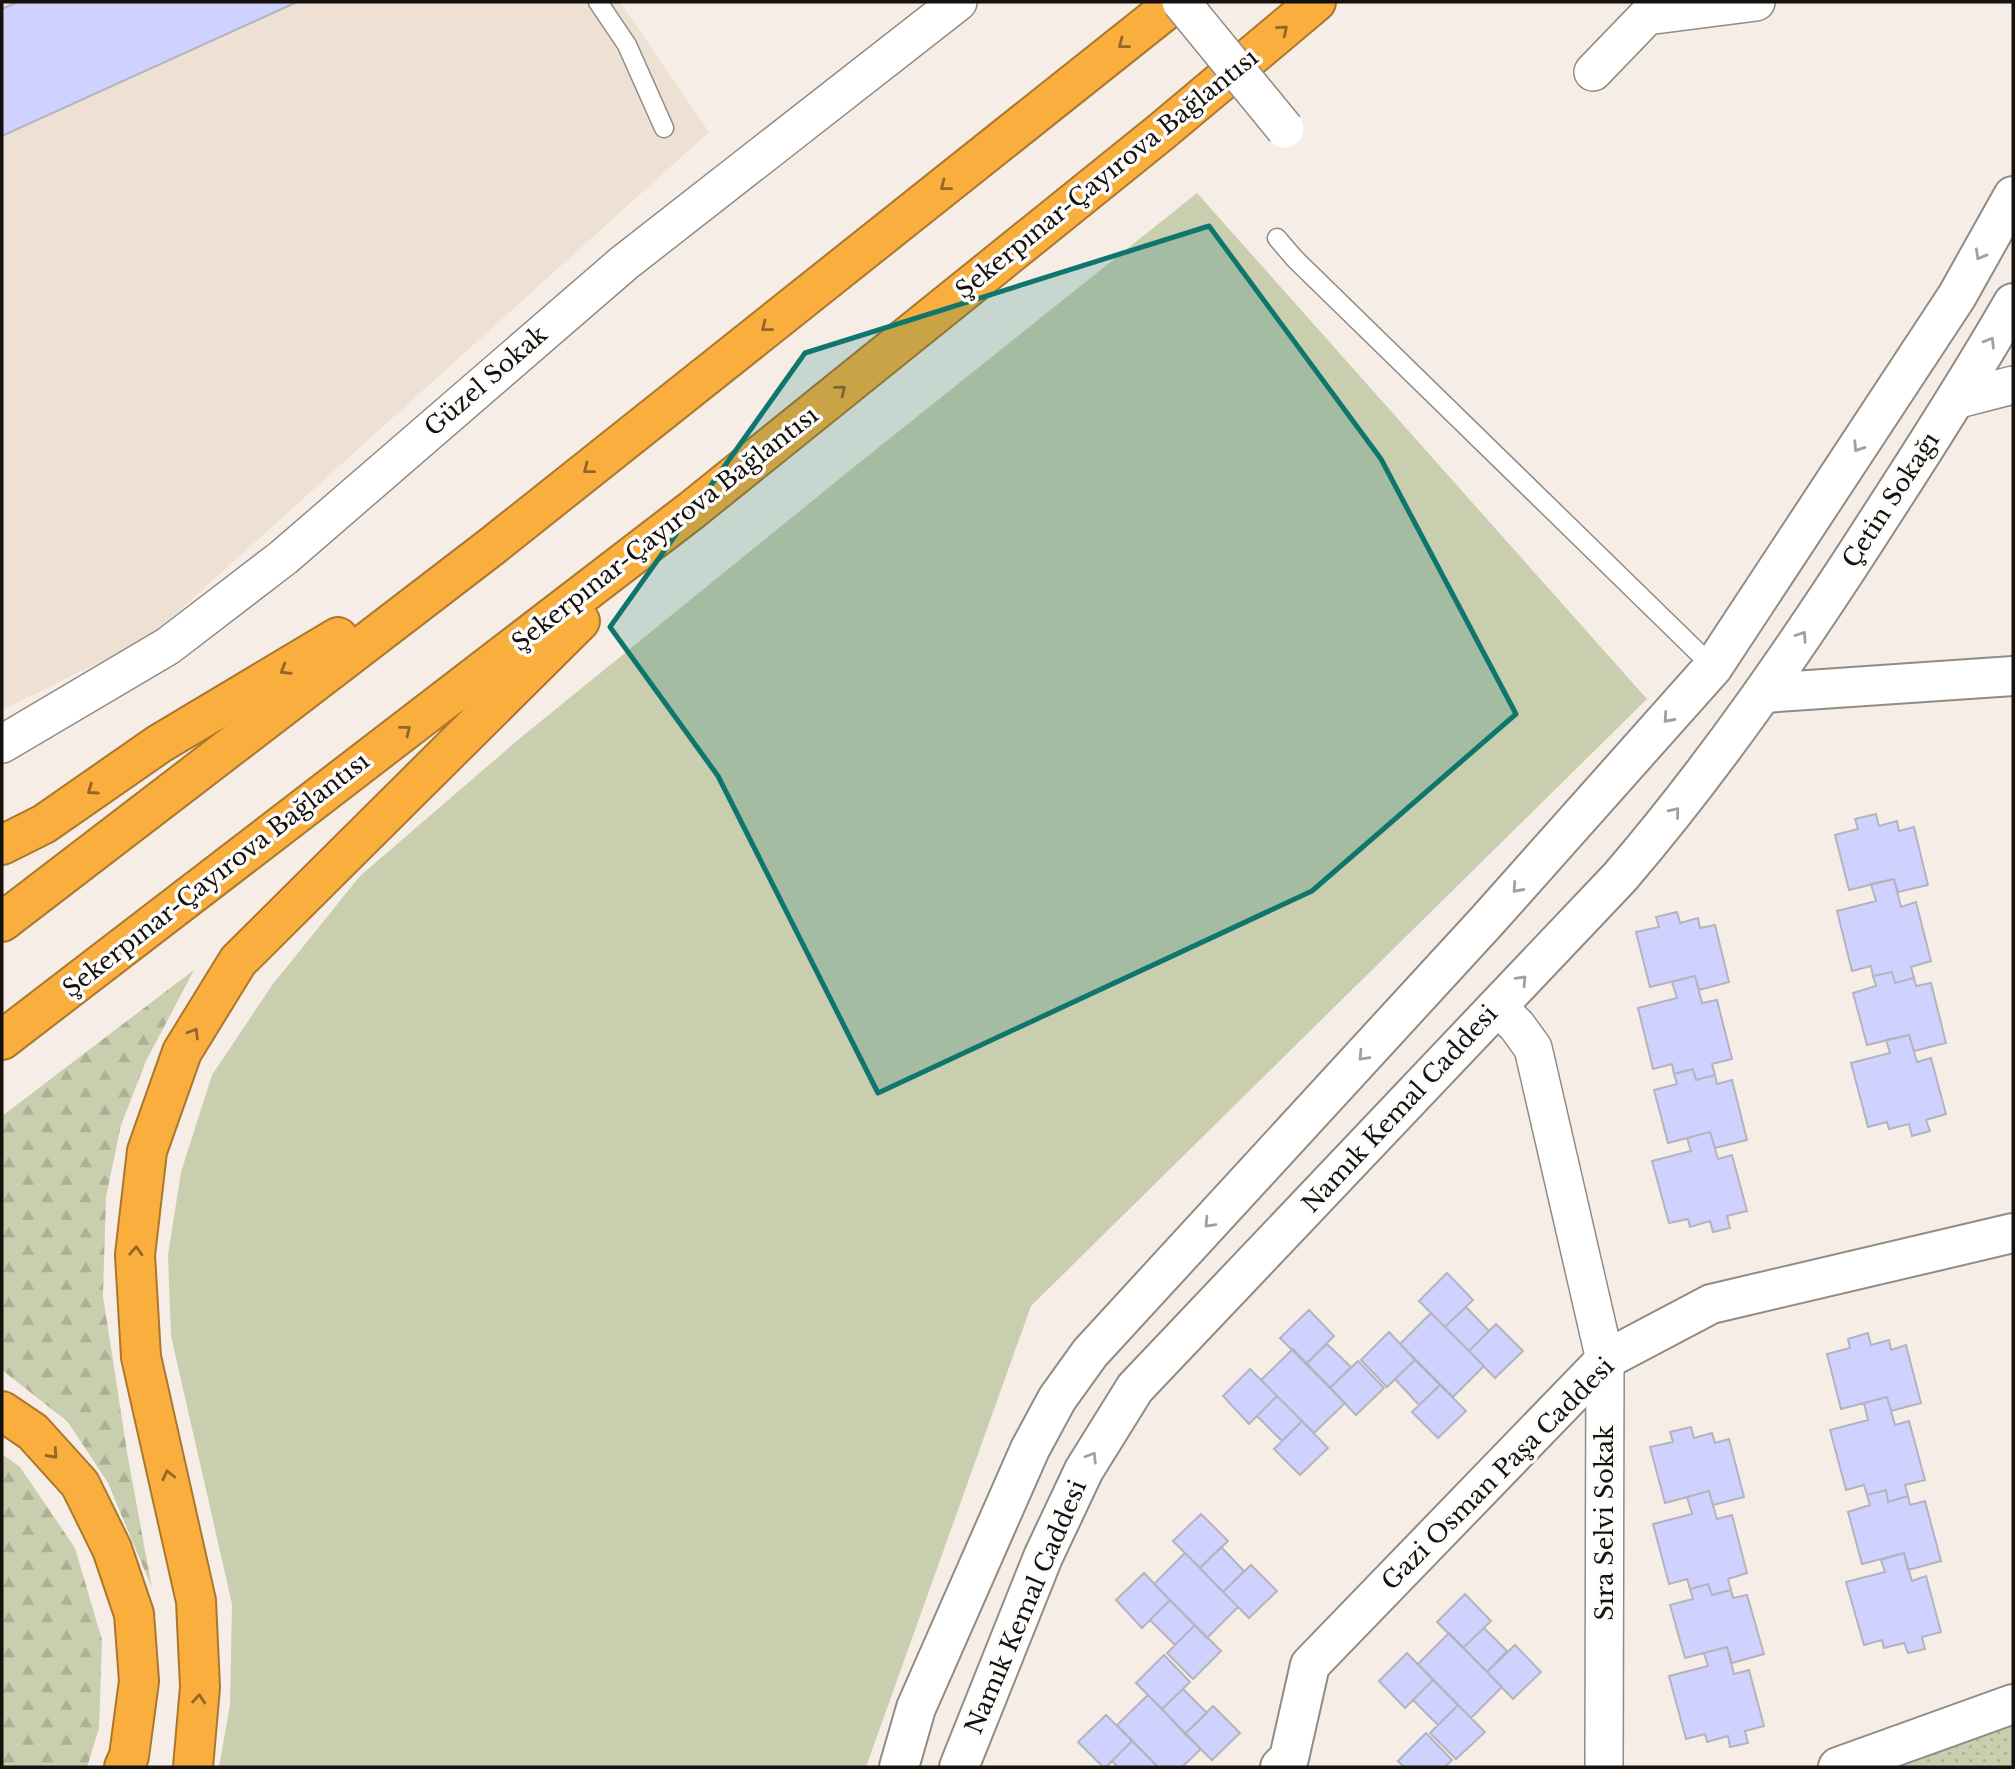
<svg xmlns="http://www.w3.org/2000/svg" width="2015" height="1769" viewBox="0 0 2015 1769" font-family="'Libre Baskerville',serif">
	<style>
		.built { fill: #eee1d3 }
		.grass { fill: #c9ceaf }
		.forest { fill: url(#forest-firs) }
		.park { fill: url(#park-dots) }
		.building { fill: #cfd1fe; stroke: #b4b4be; stroke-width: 2 }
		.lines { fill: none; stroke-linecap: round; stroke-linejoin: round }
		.lane-casing { stroke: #928b83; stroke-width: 21 }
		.street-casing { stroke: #928b83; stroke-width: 40 }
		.secondary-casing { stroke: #928b83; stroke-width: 42 }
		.highway-casing { stroke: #aa772d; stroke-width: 42 }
		.lane { stroke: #fff; stroke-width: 18 }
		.street { stroke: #fff; stroke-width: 37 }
		.secondary { stroke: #fff; stroke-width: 38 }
		.highway { stroke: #faae3e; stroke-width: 38 }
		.street-bridge-casing { stroke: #928b83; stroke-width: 40; stroke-linecap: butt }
		.street-bridge { stroke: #fff; stroke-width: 37 }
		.oneway { stroke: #926728 }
		.oneway2 { stroke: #a1a09f }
		.marked { fill: #0f766e; fill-opacity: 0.2; stroke: #0f766e; stroke-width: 5; stroke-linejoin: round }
		.labels { text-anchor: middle; stroke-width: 7; stroke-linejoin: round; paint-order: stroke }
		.street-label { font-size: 24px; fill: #14110e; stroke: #fefdfb }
	</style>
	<defs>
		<pattern id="forest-firs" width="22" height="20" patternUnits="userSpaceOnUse" patternTransform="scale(1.75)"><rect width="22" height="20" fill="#c9ceaf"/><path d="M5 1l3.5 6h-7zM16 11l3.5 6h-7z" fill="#acb095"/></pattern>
		<pattern id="park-dots" width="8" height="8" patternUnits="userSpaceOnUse" patternTransform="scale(1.75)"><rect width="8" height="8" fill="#c9ceaf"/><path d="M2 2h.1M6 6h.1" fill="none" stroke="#acb095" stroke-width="1.8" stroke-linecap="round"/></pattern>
	</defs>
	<rect width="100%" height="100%" fill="#f6eee6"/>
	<path class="built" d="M2 2H620L709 132 149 638 2 710Z"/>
	<path class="grass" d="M1197 193 1647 699 1031 1306 866 1767H219L230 1705 232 1604 171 1336 168 1255 181 1172 212 1075 273 984 360 876 519 739 859 463Z"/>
	<path class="forest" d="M194 970 146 1061 121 1125 106 1197 103 1296 128 1458 152 1588 108 1483 68 1422 2 1370V1116Z
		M2 1454 20 1467 75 1548 102 1640 99 1728 87 1767H2Z"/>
	<path class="park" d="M2011 1723 2013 1724V1767H1902Z"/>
	<path class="building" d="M17 2H297L2 136V9Z
		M1876 814 1879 826 1897 821 1899 831 1914 827 1928 885 1898 892 1894 879 1849 890 1835 835 1858 829 1855 819Z
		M1894 879 1901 907 1916 902 1931 961 1911 967 1914 978 1895 983 1892 972 1873 976 1871 966 1852 971 1837 911 1876 901 1871 884Z
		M1677 912 1680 923 1698 918 1700 928 1715 925 1729 982 1699 990 1695 976 1650 987 1636 932 1659 927 1656 917Z
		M1892 972 1895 983 1914 978 1916 986 1931 983 1946 1043 1914 1051 1909 1035 1867 1045 1853 993 1876 986 1873 976Z
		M1695 976 1702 1003 1717 1000 1732 1059 1712 1064 1715 1075 1696 1080 1693 1069 1674 1074 1672 1064 1653 1069 1638 1008 1677 998 1672 982Z
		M1909 1035 1917 1062 1931 1058 1946 1114 1926 1120 1930 1131 1912 1136 1909 1124 1889 1129 1887 1122 1868 1127 1851 1063 1890 1053 1886 1040Z
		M1693 1069 1696 1080 1715 1075 1717 1084 1732 1080 1747 1140 1715 1148 1710 1132 1668 1143 1654 1090 1677 1084 1674 1074Z
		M1710 1132 1718 1159 1732 1155 1747 1211 1727 1216 1730 1228 1713 1232 1710 1221 1690 1227 1688 1219 1669 1223 1652 1161 1691 1151 1687 1138Z
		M1447 1273 1473 1300 1445 1327 1419 1301Z
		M1466 1307 1489 1331 1469 1351 1445 1327Z
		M1309 1310 1334 1336 1306 1364 1280 1338Z
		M1431 1313 1484 1366 1453 1397 1400 1344Z
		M1496 1324 1523 1351 1495 1378 1469 1351Z
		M1389 1332 1415 1360 1387 1387 1361 1360Z
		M1868 1333 1871 1345 1889 1340 1891 1350 1906 1345 1921 1403 1891 1411 1887 1397 1841 1409 1827 1354 1850 1348 1848 1339Z
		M1327 1344 1351 1367 1330 1388 1306 1364Z
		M1293 1349 1345 1403 1314 1433 1261 1380Z
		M1415 1360 1440 1385 1419 1405 1395 1379Z
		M1358 1361 1384 1388 1356 1415 1330 1388Z
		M1250 1369 1277 1396 1249 1424 1223 1396Z
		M1440 1385 1466 1411 1438 1438 1412 1412Z
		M1277 1396 1302 1421 1282 1441 1257 1416Z
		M1887 1397 1895 1425 1909 1421 1925 1480 1905 1485 1908 1496 1888 1502 1886 1490 1867 1495 1864 1485 1846 1490 1830 1430 1868 1420 1864 1403Z
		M1302 1421 1328 1448 1300 1475 1274 1449Z
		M1691 1427 1694 1438 1712 1433 1715 1443 1729 1439 1744 1497 1713 1505 1709 1491 1665 1503 1650 1447 1673 1442 1670 1432Z
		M1886 1490 1888 1502 1908 1496 1910 1505 1925 1501 1941 1561 1908 1570 1904 1553 1862 1564 1848 1512 1870 1505 1867 1495Z
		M1709 1491 1717 1519 1732 1515 1747 1573 1728 1579 1731 1590 1712 1595 1708 1584 1690 1589 1687 1579 1669 1584 1653 1524 1692 1514 1687 1497Z
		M1201 1514 1228 1541 1200 1568 1173 1541Z
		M1221 1547 1244 1571 1223 1592 1200 1568Z
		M1185 1553 1238 1607 1207 1638 1154 1584Z
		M1904 1553 1912 1581 1926 1576 1941 1632 1922 1637 1925 1649 1908 1653 1904 1643 1884 1648 1882 1640 1864 1645 1846 1582 1885 1572 1881 1560Z
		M1251 1565 1277 1591 1249 1618 1223 1592Z
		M1144 1573 1170 1600 1142 1628 1116 1600Z
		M1708 1584 1712 1595 1731 1590 1733 1598 1747 1595 1764 1654 1732 1663 1727 1647 1685 1658 1670 1605 1693 1599 1690 1589Z
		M1465 1594 1491 1621 1463 1648 1437 1622Z
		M1170 1600 1195 1625 1175 1645 1150 1620Z
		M1195 1625 1221 1651 1193 1679 1167 1653Z
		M1484 1628 1507 1651 1487 1672 1463 1648Z
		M1449 1633 1502 1687 1471 1718 1418 1664Z
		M1515 1645 1541 1672 1513 1699 1487 1672Z
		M1727 1647 1734 1674 1749 1670 1764 1726 1745 1731 1748 1743 1730 1747 1728 1736 1707 1742 1705 1734 1686 1739 1669 1676 1708 1666 1704 1653Z
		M1407 1653 1433 1680 1405 1708 1379 1681Z
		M1164 1655 1190 1682 1162 1709 1136 1683Z
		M1433 1680 1458 1705 1438 1725 1413 1700Z
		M1183 1689 1207 1713 1185 1734 1162 1709Z
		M1148 1695 1201 1749 1182 1767H1158L1117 1725Z
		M1458 1705 1485 1732 1456 1759 1430 1733Z
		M1213 1706 1240 1733 1212 1760 1185 1734Z
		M1106 1715 1132 1741 1106 1767H1103L1078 1742Z
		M1426 1733 1452 1760 1445 1767H1404L1398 1761Z
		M1132 1741 1157 1766 1156 1767H1118L1112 1761Z"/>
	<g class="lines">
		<g class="lane-casing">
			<path id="lane" d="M598 2 627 45 664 128
				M1277 238 1295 259 1713 667"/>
		</g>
		<g class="street-casing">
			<path id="street" d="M1593 72 1647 16 1756 2
				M1955 400 2013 385
				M2 744 168 646 284 557 624 263 958 2
				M1497 1006 1517 1026 1533 1048 1605 1360 1604 1767"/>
		</g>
		<g class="secondary-casing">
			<path id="secondary" d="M1764 693 2013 676
				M899 1767 916 1708 1030 1449 1057 1399 1090 1353 1486 922 1713 667 1957 296 2013 196
				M959 1767 1043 1557 1084 1470 1135 1388 1620 877C1716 765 1799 644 1879 519 1925 448 1971 376 2013 303
				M1280 1767 1289 1758 1310 1665 1605 1360 1711 1304 2013 1233
				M1838 1767 2013 1704"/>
		</g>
		<g class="highway-casing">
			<path id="highway" d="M2 845 44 824 159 744 338 637
				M2 922 491 547 1176 2
				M2 1040 692 510 1161 132 1316 2
				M2 1411 33 1432 80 1484 112 1549 134 1614 139 1681 129 1756 124 1767
				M193 1767 200 1687 196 1601 141 1357 135 1255 147 1151 182 1052 238 961 580 621"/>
		</g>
		<use href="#lane" class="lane"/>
		<use href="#street" class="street"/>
		<use href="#secondary" class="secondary"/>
		<use href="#highway" class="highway"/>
		<g class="street-bridge-casing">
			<path id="street-bridge" d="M1181 2 1285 129"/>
		</g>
		<use href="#street-bridge" class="street-bridge"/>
	</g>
	<defs><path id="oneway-chevron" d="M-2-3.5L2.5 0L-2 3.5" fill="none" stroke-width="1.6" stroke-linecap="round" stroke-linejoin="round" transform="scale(1.75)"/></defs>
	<g class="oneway">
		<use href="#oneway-chevron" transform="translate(1283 30) rotate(-40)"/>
		<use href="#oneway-chevron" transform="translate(1123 44) rotate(142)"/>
		<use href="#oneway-chevron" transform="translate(945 186) rotate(142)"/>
		<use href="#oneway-chevron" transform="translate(766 327) rotate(142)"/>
		<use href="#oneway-chevron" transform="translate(841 390) rotate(-39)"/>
		<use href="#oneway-chevron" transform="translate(588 469) rotate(142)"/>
		<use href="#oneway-chevron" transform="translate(285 670) rotate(149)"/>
		<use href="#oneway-chevron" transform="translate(406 730) rotate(-38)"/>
		<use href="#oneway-chevron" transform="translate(92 790) rotate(145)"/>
		<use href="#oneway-chevron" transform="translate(194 1033) rotate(-58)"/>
		<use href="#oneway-chevron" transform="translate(136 1251) rotate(-87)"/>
		<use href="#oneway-chevron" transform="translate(53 1454) rotate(48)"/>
		<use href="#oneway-chevron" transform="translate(168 1475) rotate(-103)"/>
		<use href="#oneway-chevron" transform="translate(199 1699) rotate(-85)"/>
	</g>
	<g class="oneway2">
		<use href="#oneway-chevron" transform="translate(1980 255) rotate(119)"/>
		<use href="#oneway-chevron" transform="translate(1990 342) rotate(-59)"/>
		<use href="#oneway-chevron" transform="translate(1858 447) rotate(123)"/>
		<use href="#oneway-chevron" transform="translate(1802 636) rotate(-56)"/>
		<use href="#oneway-chevron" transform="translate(1668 718) rotate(132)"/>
		<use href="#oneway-chevron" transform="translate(1675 812) rotate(-51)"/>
		<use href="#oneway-chevron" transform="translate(1517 888) rotate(132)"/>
		<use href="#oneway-chevron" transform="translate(1522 980) rotate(-47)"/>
		<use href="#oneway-chevron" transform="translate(1363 1056) rotate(133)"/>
		<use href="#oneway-chevron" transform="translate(1209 1223) rotate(133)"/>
		<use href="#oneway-chevron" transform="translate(1092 1457) rotate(-58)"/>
	</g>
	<path class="marked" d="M1209 226 1381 459 1516 714 1312 891 878 1093 718 776 610 627 805 353Z"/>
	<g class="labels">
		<g class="street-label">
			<text transform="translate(1107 174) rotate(-39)" y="8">Şekerpınar-Çayırova Bağlantısı</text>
			<text transform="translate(486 381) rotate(-41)" y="8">Güzel Sokak</text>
			<text transform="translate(1891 500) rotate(-57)" y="8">Çetin Sokağı</text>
			<text transform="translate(665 529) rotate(-38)" y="8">Şekerpınar-Çayırova Bağlantısı</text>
			<text transform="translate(216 875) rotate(-38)" y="8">Şekerpınar-Çayırova Bağlantısı</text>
			<text transform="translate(1400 1109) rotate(-47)" y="8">Namık Kemal Caddesi</text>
			<text transform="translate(1498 1474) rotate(-45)" y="8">Gazi Osman Paşa Caddesi</text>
			<text transform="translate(1605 1523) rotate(-90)" y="8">Sıra Selvi Sokak</text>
			<text transform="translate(1026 1607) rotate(-67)" y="8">Namık Kemal Caddesi</text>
		</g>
	</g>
	<rect width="2015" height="1769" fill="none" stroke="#14110e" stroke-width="7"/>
</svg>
